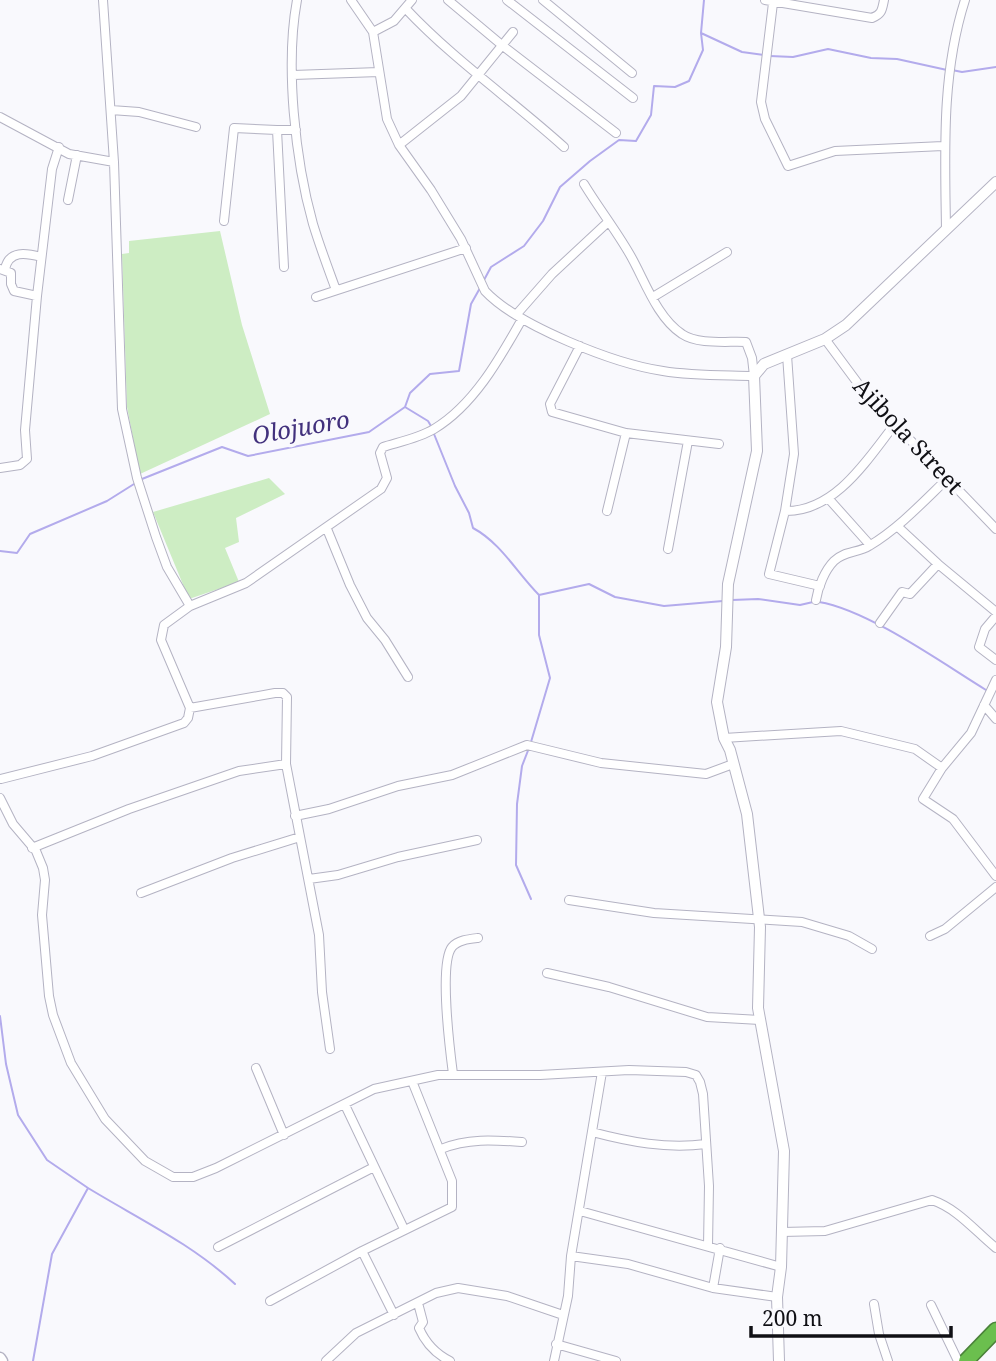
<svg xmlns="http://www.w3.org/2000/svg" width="996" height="1361" viewBox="0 0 996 1361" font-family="'Noto Serif',serif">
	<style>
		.green { fill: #cdedc3 }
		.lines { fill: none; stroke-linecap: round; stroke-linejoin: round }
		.stream { stroke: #b3abec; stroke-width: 2 }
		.minor-casing { stroke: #b4b3c3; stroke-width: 10 }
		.tertiary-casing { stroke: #b4b3c3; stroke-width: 12 }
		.secondary-casing { stroke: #b4b3c3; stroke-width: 13 }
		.motorway-casing { stroke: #4b823a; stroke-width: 17 }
		.minor { stroke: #fff; stroke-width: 8 }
		.tertiary { stroke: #fff; stroke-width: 10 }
		.secondary { stroke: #fff; stroke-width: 10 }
		.motorway { stroke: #6bbf4e; stroke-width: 14 }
		.labels { text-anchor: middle; stroke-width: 7; stroke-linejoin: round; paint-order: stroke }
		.street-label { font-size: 23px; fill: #101015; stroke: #f9f9fd }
		.water-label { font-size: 24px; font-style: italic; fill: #42317d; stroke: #f9f9fd }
	</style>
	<rect width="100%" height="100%" fill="#f9f9fd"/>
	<path class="green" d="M220 231 242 325 270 414 140 474 127 407 122 254 129 253V241Z
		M269 478 285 494 236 518 239 542 225 548 239 582 189 599 153 512Z"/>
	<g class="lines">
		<path class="stream" d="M701 33 742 52 764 55
			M770 56 793 57 828 49 871 58 897 59 947 70
			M952 70 962 72 996 67
			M484 280 491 267 524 246 543 221 560 187 590 161 619 140 636 141 651 115 654 86 675 87 689 81 703 50 701 33 704 0
			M405 407 428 421 431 426
			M434 434 455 486 469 513 473 528C501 543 517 573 539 595L589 584 615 597 664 606 723 601
			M142 479 222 447 248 456 369 432 405 407 410 393 430 374 459 371 471 304 480 288
			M0 551 17 553 30 534 107 501 134 484
			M732 600 758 599 800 605 813 602
			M819 602C868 610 942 663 986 690
			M531 742 550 678 539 635V595
			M529 748 522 766 517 804 516 865 531 899
			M0 1016 6 1064 18 1115 47 1160 88 1188 52 1254 33 1361
			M88 1188C139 1219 192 1244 235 1284"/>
		<g class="minor-casing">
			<path id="minor" d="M103 0 114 162 122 409 137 478 156 537 167 567 190 606
				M297 0C285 65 295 160 313 224 320 247 328 268 336 290
				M351 0 373 32 387 119 399 145 431 190 461 239 485 291C518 326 615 364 663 371 693 376 724 375 754 376L752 358 746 342C728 341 698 345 682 334 656 317 644 278 629 253 615 229 598 207 584 184
				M448 0 503 46 616 133
				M507 0 633 98
				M543 0 632 73
				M765 0 872 18C882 14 882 10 884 0
				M773 3 761 102 765 119 788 166 835 151 943 146
				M406 9C454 60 512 100 564 147
				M373 32 394 21 412 0
				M293 75 379 72
				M111 110 139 112 196 127
				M0 117 69 154 114 162
				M399 145 461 96 513 32
				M68 200 77 155
				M224 221 234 128 277 130
				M946 230C945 152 941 75 965 0
				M284 267 277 130H296
				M0 269 11 273V284L14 291 37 296
				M5 269C9 250 26 253 41 257
				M316 297 466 248
				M653 297 727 252
				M516 315 552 274 608 222
				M825 339 865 393 996 529
				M580 346 550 404 552 412 626 433 719 444
				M787 355 794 454 785 511 769 574 820 586
				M0 468 20 465 27 459 25 430 37 296 52 169 59 147
				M828 498 870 545
				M607 511 626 433
				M785 511C835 512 867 460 895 424
				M897 526 938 564 996 612
				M327 529 350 585 367 618 385 640 408 677
				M668 549 688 441
				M816 600C818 587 825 570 834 561 844 551 858 553 869 546 899 528 923 502 948 478
				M996 616 985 629 979 647 996 660
				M880 623 902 592 910 594 938 564
				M996 680 971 733 942 768 923 799 953 819 996 876
				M984 705 996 719
				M190 708 275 693H283L287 697 286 764 319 935 322 992 330 1049
				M724 738 841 731 915 749 942 768
				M1 779 92 756 184 723 188 718 190 708 161 640 164 625 190 606 246 583 381 489 387 478 380 453 383 447C399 442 419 438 434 429 474 405 500 358 522 319
				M0 798 13 824 36 851 43 868 45 880 42 915 49 996 53 1015 71 1063 105 1119 145 1161 173 1177H193L216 1168 374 1089 438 1075H540L629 1070 686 1072 696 1075 700 1082 703 1094 709 1186 708 1246
				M295 816 329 809 398 786 452 775 527 745 601 763 706 774 733 764
				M32 848 129 809 239 771 286 764
				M309 879 338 875 398 857 477 840
				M141 893 232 858 300 837
				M569 900 654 913 802 922 849 936 872 949
				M930 936 945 929 996 887
				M547 973 609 987 707 1017 760 1020
				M256 1068 284 1135
				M453 1074C450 1051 439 963 452 947 458 940 469 939 478 938
				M345 1105 404 1229
				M592 1132C630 1142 666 1149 706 1144
				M441 1149C467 1138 494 1140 522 1142
				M580 1211 781 1267
				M782 1232 825 1231 932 1200C958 1209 975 1231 996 1248
				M218 1247 374 1167
				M362 1251 394 1315
				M571 1256 628 1264 713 1288 777 1297
				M713 1288 720 1248
				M270 1301 362 1251 452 1207V1181L412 1081
				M418 1303 423 1322 419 1328C425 1342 436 1354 450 1361
				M874 1304 879 1334 888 1361
				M931 1305 958 1361
				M556 1344 616 1361
				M326 1361 356 1333 436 1293 458 1288 507 1296 563 1315
				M554 1361 568 1296 571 1256 602 1072"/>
		</g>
		<g class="tertiary-casing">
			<path id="tertiary" d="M779 1361 777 1297 781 1267 784 1151 758 1008 760 927 747 814 730 750 724 738 717 702 726 647 728 584 757 451 754 376 764 364 825 339 846 325 996 182"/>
		</g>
		<g class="secondary-casing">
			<path id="secondary" d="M0 1358 2 1361"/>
		</g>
		<g class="motorway-casing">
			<path id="motorway" d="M966 1361 996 1330"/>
		</g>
		<use href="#minor" class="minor"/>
		<use href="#tertiary" class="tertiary"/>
		<use href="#secondary" class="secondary"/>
		<use href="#motorway" class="motorway"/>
	</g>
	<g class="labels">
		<g class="street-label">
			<text transform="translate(908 436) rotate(47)" y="8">Ajibola Street</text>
		</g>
		<g class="water-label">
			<text transform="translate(301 428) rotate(-10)" y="8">Olojuoro</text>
		</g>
	</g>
	<path d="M751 1326v10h200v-10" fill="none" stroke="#101015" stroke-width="3.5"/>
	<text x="762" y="1326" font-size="21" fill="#101015" stroke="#f9f9fd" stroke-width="5" paint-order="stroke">200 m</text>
</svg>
